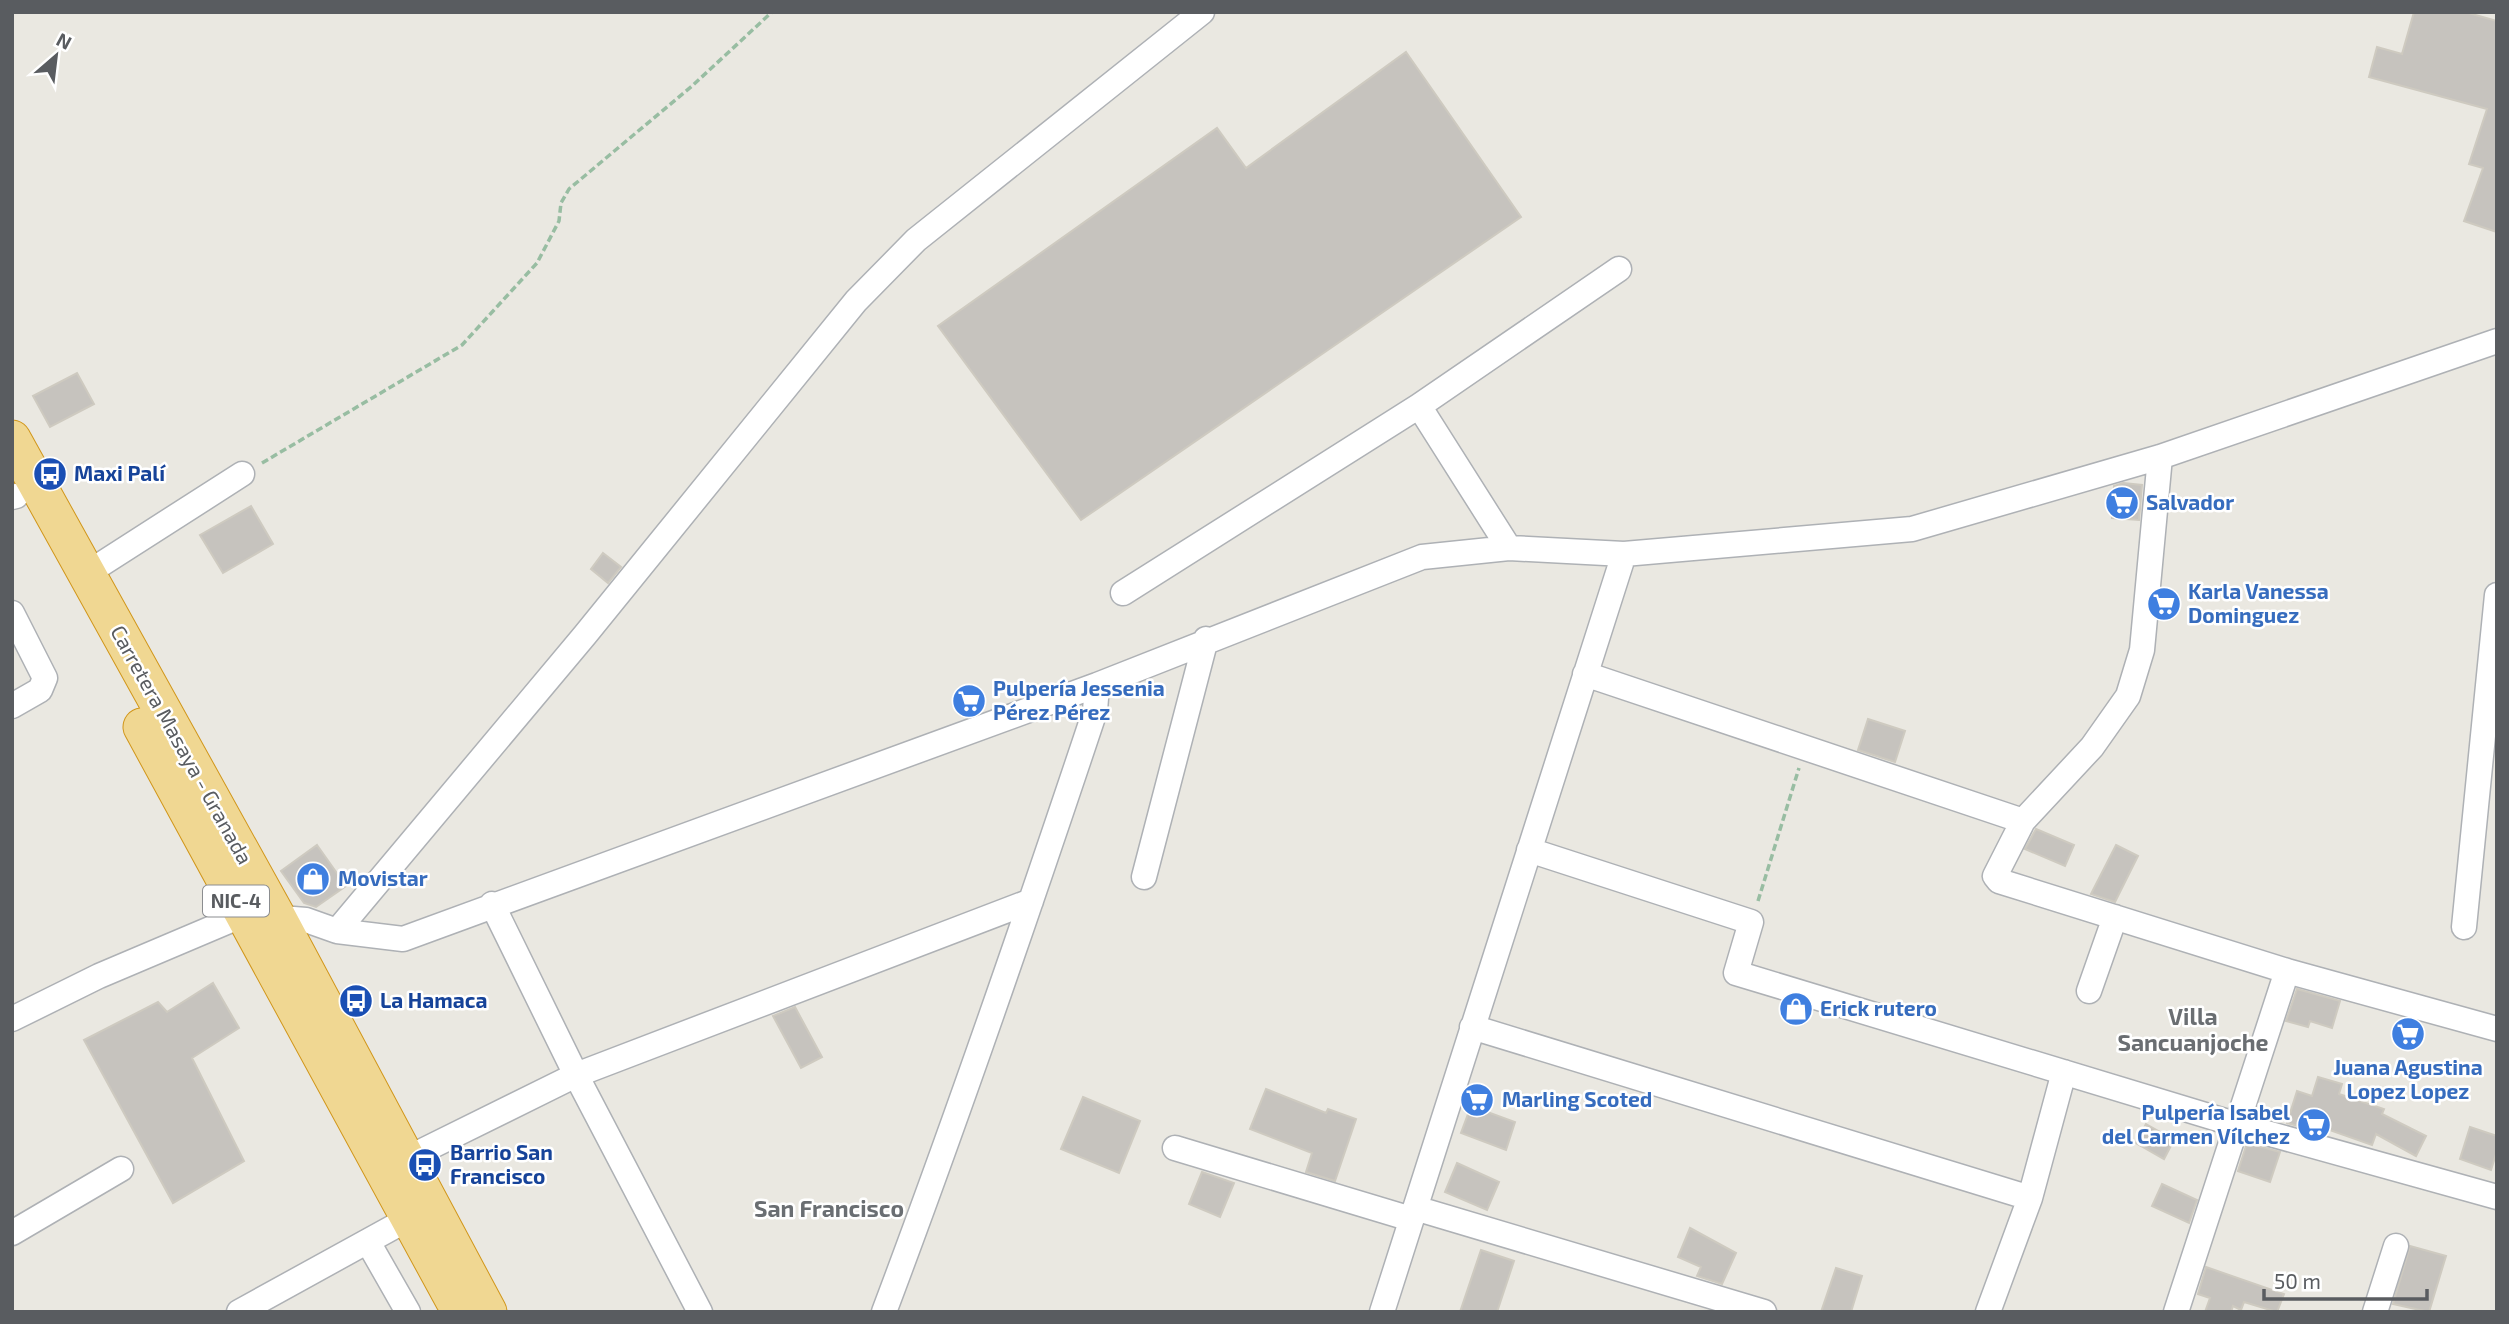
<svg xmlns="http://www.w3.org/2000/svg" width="2509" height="1324" viewBox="0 0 2509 1324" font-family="'Exo 2',sans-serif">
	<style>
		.building { fill: #c6c3be; stroke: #cecac0; stroke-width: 2 }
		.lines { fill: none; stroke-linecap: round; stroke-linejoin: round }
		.minor-casing { stroke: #aeb1b5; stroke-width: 27 }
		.highway-casing { stroke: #d1961a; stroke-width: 39 }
		.path { stroke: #98bda2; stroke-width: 3.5; stroke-dasharray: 7 3.5; stroke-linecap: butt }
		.minor { stroke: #fff; stroke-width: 24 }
		.highway { stroke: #f0d792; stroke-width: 37 }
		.labels { text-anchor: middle; stroke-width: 5; stroke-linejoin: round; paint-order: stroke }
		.shield { fill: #fff; stroke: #8b8d90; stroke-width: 2 }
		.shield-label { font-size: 19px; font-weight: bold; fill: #595c60 }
		.transit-label { font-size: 21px; font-weight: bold; fill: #164399; stroke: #fff; text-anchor: start }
		.shop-label { font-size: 21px; font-weight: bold; fill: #366cbe; stroke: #fff; text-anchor: start }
		.street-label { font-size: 21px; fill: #595c60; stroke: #fff }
		.neighbourhood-label { font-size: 23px; font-weight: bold; fill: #6a6e72; stroke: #fff }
	</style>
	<rect width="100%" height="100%" fill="#eae8e1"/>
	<path class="building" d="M2414 12H2465L2497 21V232L2464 221 2483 168 2469 164 2487 109 2369 77 2377 47 2402 54Z
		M1406 52 1521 217 1081 520 938 326 1217 128 1246 168Z
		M77 373 94 404 50 427 33 396Z
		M2123 483 2142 485 2139 520 2112 518 2114 486Z
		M251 506 273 544 223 573 200 535Z
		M603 553 621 567 608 583 591 569Z
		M1868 719 1905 731 1895 762 1858 750Z
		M2036 829 2074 845 2065 866 2025 849Z
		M317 845 346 886 316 907 304 903 281 871Z
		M2116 845 2138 856 2115 902 2091 894Z
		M213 983 239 1028 192 1058 244 1161 173 1203 84 1040 158 1002 167 1012Z
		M2297 989 2340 1001 2332 1028 2310 1021 2308 1027 2286 1021Z
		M795 1007 822 1057 801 1068 773 1016Z
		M2318 1077 2342 1084 2339 1094 2384 1109 2382 1114 2426 1136 2416 1156 2376 1134 2372 1145 2327 1129 2326 1134 2287 1123 2297 1091 2312 1096Z
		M1266 1089 1326 1113 1328 1109 1356 1119 1335 1181 1306 1172 1312 1153 1250 1129Z
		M1083 1097 1140 1121 1119 1173 1061 1149Z
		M1471 1106 1515 1122 1506 1150 1461 1133Z
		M2146 1124 2174 1140 2164 1159 2136 1143Z
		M2470 1127 2497 1136V1151L2491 1170 2460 1159Z
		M2247 1143 2280 1152 2270 1182 2238 1171Z
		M1457 1163 1499 1182 1487 1210 1445 1192Z
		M1202 1172 1234 1183 1220 1217 1189 1204Z
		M2162 1184 2197 1200 2189 1223 2152 1206Z
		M1690 1228 1736 1253 1722 1284 1697 1276 1701 1267 1678 1257Z
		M2410 1246 2446 1256 2429 1312 2393 1304Z
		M1481 1250 1514 1261 1497 1312H1460Z
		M2206 1267 2284 1294 2277 1312 2244 1302 2241 1310 2233 1306 2231 1312H2205L2210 1298 2198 1294Z
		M1836 1268 1862 1276 1851 1312H1821Z"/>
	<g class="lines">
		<g class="minor-casing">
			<path id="minor" d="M1419 406 1619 269
				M2160 457 2142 650 2128 696 2092 747 2023 821 1995 876 1999 881 2287 971 2497 1029
				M12 497 16 496
				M86 574 242 474
				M1123 593 1419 406 1509 548
				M12 613 45 678 40 690 12 706
				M1585 674 2023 821
				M1529 850 1751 922 1736 973 2238 1125 2497 1197
				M1144 877 1206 639
				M492 904 576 1075 700 1312
				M2464 927 2497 595
				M337 931 585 635 856 301 916 240 1202 12
				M2089 991 2115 917
				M12 1019 99 976 243 915 306 920 337 931 403 939 1097 685 1422 557 1509 548 1624 554 1912 529 2160 457 2497 341
				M1472 1027 2030 1198
				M1175 1148 1411 1219
				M406 1159 576 1075 1031 901
				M1415 1208 1764 1312
				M12 1233 121 1169
				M368 1242 408 1312
				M239 1312 408 1219
				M884 1312C959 1113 1028 912 1095 711L1097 685
				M1382 1312 1624 554
				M1988 1312 2030 1198 2064 1072
				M2176 1312 2287 971
				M2375 1312 2396 1246"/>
		</g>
		<g class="highway-casing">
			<path id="highway" d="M12 439 277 917 488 1312
				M142 727 454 1300"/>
		</g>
		<path class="path" d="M262 463 462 345 537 263 559 221 561 203 569 189 692 86 772 12
			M1758 901 1799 768"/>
		<use href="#minor" class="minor"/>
		<use href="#highway" class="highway"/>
	</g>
	<defs>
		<g id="bus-disc" transform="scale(1.75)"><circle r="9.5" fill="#1a4fb4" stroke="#fff"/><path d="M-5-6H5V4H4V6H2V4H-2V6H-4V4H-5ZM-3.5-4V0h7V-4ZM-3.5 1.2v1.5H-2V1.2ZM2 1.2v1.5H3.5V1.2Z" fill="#fff"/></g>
		<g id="supermarket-disc" transform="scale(1.75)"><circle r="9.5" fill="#3f7fe0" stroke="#fff"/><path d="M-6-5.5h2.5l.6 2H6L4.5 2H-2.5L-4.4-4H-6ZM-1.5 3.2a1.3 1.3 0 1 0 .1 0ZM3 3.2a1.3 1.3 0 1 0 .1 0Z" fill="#fff"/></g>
		<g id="shop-disc" transform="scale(1.75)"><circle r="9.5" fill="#3f7fe0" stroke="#fff"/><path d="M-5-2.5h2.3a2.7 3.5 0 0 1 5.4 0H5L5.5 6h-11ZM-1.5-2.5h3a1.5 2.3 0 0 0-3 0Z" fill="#fff"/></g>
	</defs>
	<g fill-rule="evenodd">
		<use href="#bus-disc" x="50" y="474"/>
		<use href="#supermarket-disc" x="2122" y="503"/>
		<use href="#supermarket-disc" x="2164" y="604"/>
		<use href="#supermarket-disc" x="969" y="701"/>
		<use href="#shop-disc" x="313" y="879"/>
		<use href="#bus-disc" x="356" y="1001"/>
		<use href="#shop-disc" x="1796" y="1009"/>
		<use href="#supermarket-disc" x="2408" y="1034"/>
		<use href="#supermarket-disc" x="1477" y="1100"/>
		<use href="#supermarket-disc" x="2314" y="1125"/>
		<use href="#bus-disc" x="425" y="1165"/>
	</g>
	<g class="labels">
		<rect class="shield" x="203" y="885.5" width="66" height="31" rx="5"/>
		<g class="shield-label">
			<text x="236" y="908">NIC-4</text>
		</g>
		<g class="transit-label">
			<text x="74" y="481">Maxi Palí</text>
			<text x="380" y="1008">La Hamaca</text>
			<text x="450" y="1160">Barrio San<tspan x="450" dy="24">Francisco</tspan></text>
		</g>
		<g class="shop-label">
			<text x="2146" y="510">Salvador</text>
			<text x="2188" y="599">Karla Vanessa<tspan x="2188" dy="24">Dominguez</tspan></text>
			<text x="993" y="696">Pulpería Jessenia<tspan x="993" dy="24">Pérez Pérez</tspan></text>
			<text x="338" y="886">Movistar</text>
			<text x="1820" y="1016">Erick rutero</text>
			<text x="2408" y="1075" text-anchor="middle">Juana Agustina<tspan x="2408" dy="24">Lopez Lopez</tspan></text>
			<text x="1502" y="1107">Marling Scoted</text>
			<text x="2290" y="1120" text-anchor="end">Pulpería Isabel<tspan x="2290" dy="24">del Carmen Vílchez</tspan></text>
		</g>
		<g class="street-label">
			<text transform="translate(181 745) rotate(61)" y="7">Carretera Masaya - Granada</text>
		</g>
		<g class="neighbourhood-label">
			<text x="2193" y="1025">Villa<tspan x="2193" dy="26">Sancuanjoche</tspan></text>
			<text x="829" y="1217">San Francisco</text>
		</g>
	</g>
	<rect width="2509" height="1324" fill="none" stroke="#595c60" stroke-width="28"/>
	<g transform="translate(56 56) rotate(28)" stroke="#ffffff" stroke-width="5" paint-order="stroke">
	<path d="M0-5L12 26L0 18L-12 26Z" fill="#595c60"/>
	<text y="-10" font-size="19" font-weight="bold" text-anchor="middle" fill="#595c60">N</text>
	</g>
	<path d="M2264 1289v10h163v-10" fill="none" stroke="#595c60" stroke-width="3.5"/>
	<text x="2274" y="1289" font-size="21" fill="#595c60" stroke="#ffffff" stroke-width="5" paint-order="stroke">50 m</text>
</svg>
